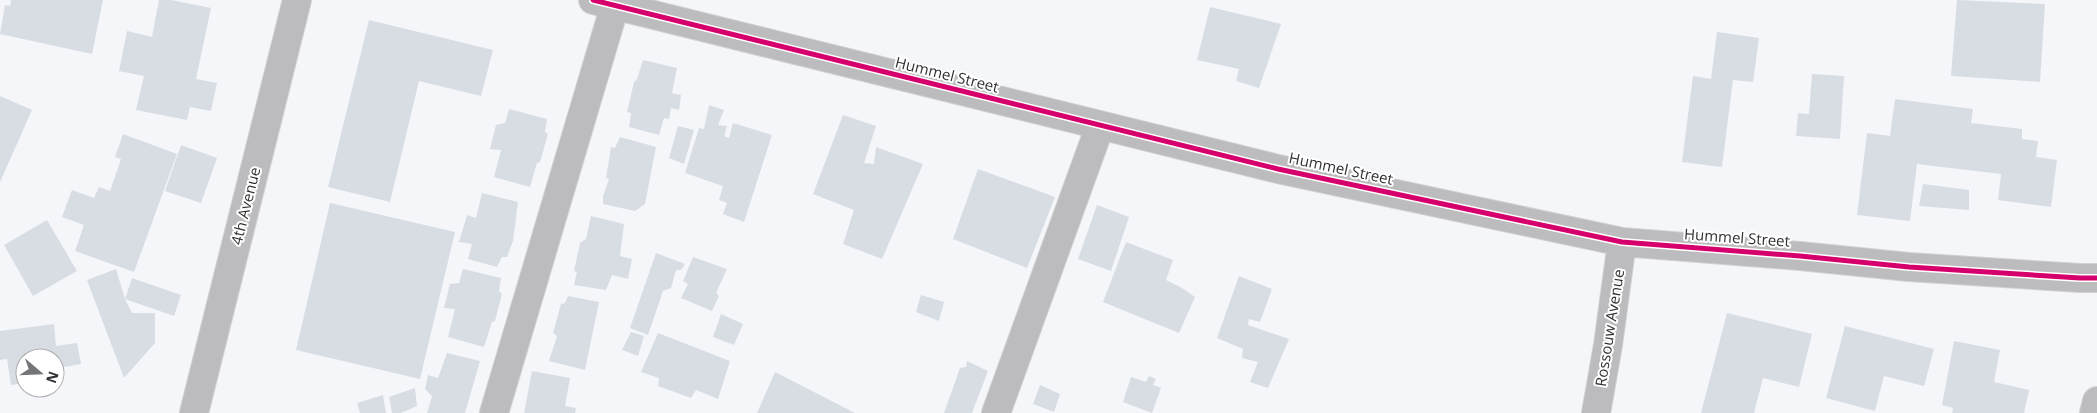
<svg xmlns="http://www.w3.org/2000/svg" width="2097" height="413" viewBox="0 0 2097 413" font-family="'Open Sans',sans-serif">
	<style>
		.building { fill: #d8dde4 }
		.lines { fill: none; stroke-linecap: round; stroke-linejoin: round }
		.minor-casing { stroke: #d1d2d5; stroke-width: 30 }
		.minor { stroke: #bcbbbd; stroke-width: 28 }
		.cycleway-casing { stroke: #fff; stroke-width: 8 }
		.cycleway { stroke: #d6006c; stroke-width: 5 }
		.labels { text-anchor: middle; stroke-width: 4; stroke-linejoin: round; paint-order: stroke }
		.street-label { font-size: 15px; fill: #2f3033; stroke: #fff }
	</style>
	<rect width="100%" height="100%" fill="#f4f6fa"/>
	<path class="building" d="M11 0H103L92 54 0 34 5 5 10 6Z
		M159 0H171L211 8 196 79 217 83 211 111 190 107 187 120 136 110 144 76 119 71 127 31 152 37Z
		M1957 0 2045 4 2040 82 1951 76Z
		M1210 7 1281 24 1259 88 1236 81 1239 69 1197 60Z
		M369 20 493 50 481 96 419 81 390 202 328 187Z
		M1717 32 1759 38 1753 82 1733 80 1722 167 1682 162 1693 76 1711 79Z
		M643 60 677 68 672 93 681 95 679 110 671 108 669 119 664 118 659 135 629 127 631 113 627 112 634 82 637 79Z
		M1812 74 1844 76 1840 139 1796 136 1798 113 1809 114Z
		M0 96 32 110 0 182Z
		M1895 99 1973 109 1971 123 2022 129V139L2038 141 2036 157 2057 160 2051 207 1998 200 2001 174 1917 164 1910 221 1857 215 1867 133 1890 136Z
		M709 105 724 110 718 125 727 126 724 136 729 138 733 123 772 135 744 222 723 214 727 203 719 200 723 186 685 173 699 128 704 129Z
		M509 109 547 119 545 132 548 134 540 162 537 163 530 187 494 177 501 150 490 149 496 125 505 123Z
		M843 115 876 126 864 163 874 164 876 147 923 164 882 259 843 244 854 210 813 194Z
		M678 126 694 130 684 164 669 158Z
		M123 134 177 154 134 272 75 251 84 225 62 217 72 190 94 198 99 187 110 191 121 159 115 157Z
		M620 137 656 147 645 204 635 211 603 204V196L609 179 606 178 611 147 615 148Z
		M181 145 217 158 201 203 165 191Z
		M978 169 1055 197 1027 268 953 239Z
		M1923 184 1969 190V210L1919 206Z
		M482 193 518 202 513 241 507 257H502L497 267 468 259 472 244 459 242 467 215 476 218Z
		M330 203 455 232 420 379 296 350Z
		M1097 205 1129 217 1111 271 1078 259Z
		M591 216 624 224 620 256 632 259 628 279 612 275 606 290 574 285 577 272 574 271 580 243 586 239Z
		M47 220 77 271 33 296 4 245Z
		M1126 242 1173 260 1166 280 1182 288 1195 297 1179 333 1103 302Z
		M656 253 685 264 681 270H676L671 288 663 291 648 335 630 328Z
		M693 257 727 269 716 293 719 296 712 311 681 298 688 284 683 281Z
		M116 269 125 299 132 313H155V343L124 378 87 280Z
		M463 269 501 278 499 291 502 294 495 321 492 322 484 347 448 337 455 309 444 308 450 284 459 283Z
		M1239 276 1272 289 1260 322 1249 319 1248 325 1289 339 1268 388 1250 382 1258 362 1242 358 1243 349 1217 338Z
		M132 278 181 295 174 316 125 299Z
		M921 295 944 302 939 321 916 312Z
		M568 296 599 302 585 370 549 361 557 336 553 333 561 304 565 303Z
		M1727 313 1812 334 1799 387 1763 378 1754 413H1701Z
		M721 314 743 324 734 345 713 337Z
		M54 324 56 346 77 343 81 364 58 368 61 378 55 379V358H25V383L11 385 7 359 0 360V331Z
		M1845 326 1934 349 1924 386 1884 376 1875 411 1826 398Z
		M631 332 644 336 638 356 622 350Z
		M658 333 730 361 718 399 696 390 691 398 658 386 659 378 641 372Z
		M1954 341 2000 350 1994 382 2029 390 2024 413H1952L1953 408 1942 405Z
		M447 353 480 361 465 413H427L432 396 425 389 428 375 438 378Z
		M967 361 988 371 972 413H944L960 368 966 367Z
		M532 371 570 378 565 406 576 408 575 413H524Z
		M775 372 855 413H757Z
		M1149 376 1156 379 1153 385 1161 388 1152 413 1123 402 1131 377 1146 382Z
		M1040 385 1060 394 1054 412 1033 404Z
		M415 388 417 406 401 413H392L389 397Z
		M383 395 386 413H360L357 403Z"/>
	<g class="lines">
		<g class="minor-casing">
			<path id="minor" d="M593 0 1278 169 1622 242 1800 256 1909 267 2080 278H2097
				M194 413 297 0
				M494 413 615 5
				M996 413 1100 126
				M1596 413 1608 345 1622 242
				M2094 413 2097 401"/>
		</g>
		<use href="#minor" class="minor"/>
		<g class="cycleway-casing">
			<path id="cycleway" d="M593 0 1278 169 1622 242 1800 256 1909 267 2080 278H2097"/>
		</g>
		<use href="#cycleway" class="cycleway"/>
	</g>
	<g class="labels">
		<g class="street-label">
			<text transform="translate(947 75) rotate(14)" y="5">Hummel Street</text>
			<text transform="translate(1341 169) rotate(12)" y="5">Hummel Street</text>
			<text transform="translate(246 206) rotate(-76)" y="5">4th Avenue</text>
			<text transform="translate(1737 238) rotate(4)" y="5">Hummel Street</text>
			<text transform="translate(1610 328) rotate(-81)" y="5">Rossouw Avenue</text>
		</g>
	</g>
	<g transform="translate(40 373) rotate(109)"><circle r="24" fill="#ffffff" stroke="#acacad"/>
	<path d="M0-4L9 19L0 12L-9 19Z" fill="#747579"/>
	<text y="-8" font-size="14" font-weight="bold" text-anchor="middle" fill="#2f3033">N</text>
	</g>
</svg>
